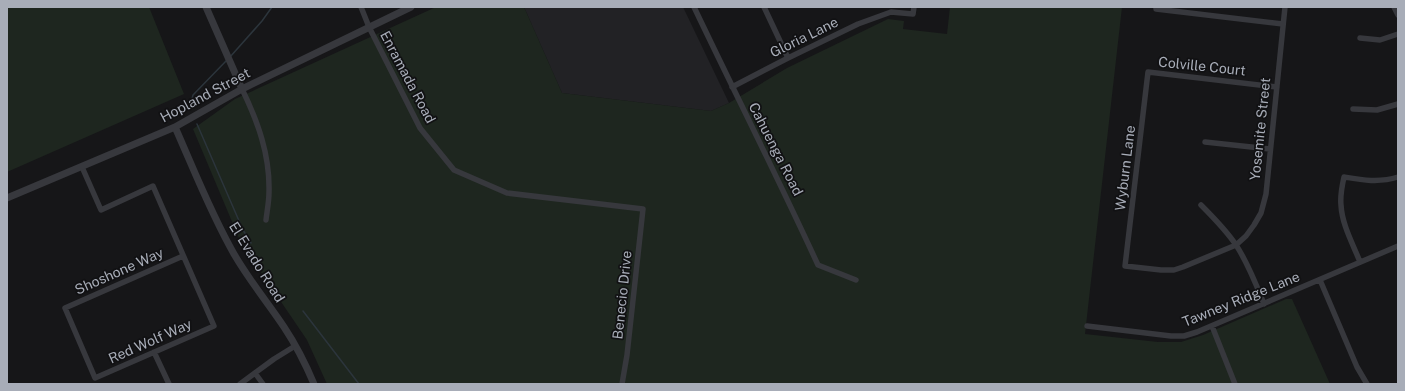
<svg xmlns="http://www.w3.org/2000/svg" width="1405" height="391" viewBox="0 0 1405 391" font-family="'Public Sans',sans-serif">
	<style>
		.built { fill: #222225 }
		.green { fill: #1e261f }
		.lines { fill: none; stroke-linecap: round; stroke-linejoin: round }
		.stream { stroke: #2c353c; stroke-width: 1.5 }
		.minor { stroke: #37383d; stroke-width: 5.5 }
		.tertiary { stroke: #37383d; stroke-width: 7 }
		.labels { text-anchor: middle; stroke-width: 3.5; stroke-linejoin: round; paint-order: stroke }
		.street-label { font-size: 14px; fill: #a8adb8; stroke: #111113 }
	</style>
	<rect width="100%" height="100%" fill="#161618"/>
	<path class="built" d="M524 7H683L729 103 711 111 562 93Z"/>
	<path class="green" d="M7 7H149L184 94 7 172Z
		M436 7H524L562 93 711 111 729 103 787 68 888 19 904 21 903 29 947 34 950 7H1122L1085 334 1158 342H1181L1203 335 1286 299H1292L1330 384H327L307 340 241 243 193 129 235 99Z"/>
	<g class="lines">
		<path class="stream" d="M230 57 262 21 272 7
			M190 107 193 95 226 61
			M197 124 243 230 251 243
			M303 311 359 384"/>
		<path class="minor" d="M361 7 369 27 420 128 454 170 507 193 643 209 627 355 622 384
			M694 7C735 93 778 178 818 265L856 280
			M764 7 788 58
			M1156 7V9L1283 24
			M1394 7 1398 15
			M1360 38 1380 40 1398 34
			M732 87 788 58 858 24 891 12 913 14 914 7
			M1277 87 1148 72 1125 266 1161 270H1174L1183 267 1236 245 1246 236 1254 225 1261 213 1266 194 1285 7
			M242 89C258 122 270 155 269 192 269 202 267 211 266 220
			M1353 109 1377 110 1398 104
			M1205 142 1270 149
			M82 167 101 210 153 186 214 326 95 378 65 308 183 256
			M1201 205C1213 217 1226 230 1236 245 1248 263 1256 284 1264 304
			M1360 262C1353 244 1342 225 1341 205 1340 196 1342 186 1344 177 1362 180 1379 183 1398 177
			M1320 280 1357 367 1367 384
			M1087 326 1171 336H1184L1197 332 1398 246
			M1212 326 1235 384
			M154 352 169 384
			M255 373 263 384
			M240 384 274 359 295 346"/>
		<path class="tertiary" d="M206 7 242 89
			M175 127C194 170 211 214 234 254 249 280 268 303 284 327 296 345 306 365 314 384
			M7 198 175 127 242 89 411 7"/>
	</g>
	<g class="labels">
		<g class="street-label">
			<text transform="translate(804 37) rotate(-26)" y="5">Gloria Lane</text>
			<text transform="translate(1202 66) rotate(6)" y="5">Colville Court</text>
			<text transform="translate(408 77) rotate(62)" y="5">Enramada Road</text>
			<text transform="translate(205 95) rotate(-28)" y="5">Hopland Street</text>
			<text transform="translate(1260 129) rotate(-84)" y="5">Yosemite Street</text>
			<text transform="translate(776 149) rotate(63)" y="5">Cahuenga Road</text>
			<text transform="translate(1125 168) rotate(-83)" y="5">Wyburn Lane</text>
			<text transform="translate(257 262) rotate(58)" y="5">El Evado Road</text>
			<text transform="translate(119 271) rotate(-24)" y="5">Shoshone Way</text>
			<text transform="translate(622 295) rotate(-84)" y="5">Benecio Drive</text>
			<text transform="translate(1241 299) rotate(-22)" y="5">Tawney Ridge Lane</text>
			<text transform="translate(150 341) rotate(-24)" y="5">Red Wolf Way</text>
		</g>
	</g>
	<rect width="1405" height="391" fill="none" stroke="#a8adb8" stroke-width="16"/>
</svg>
